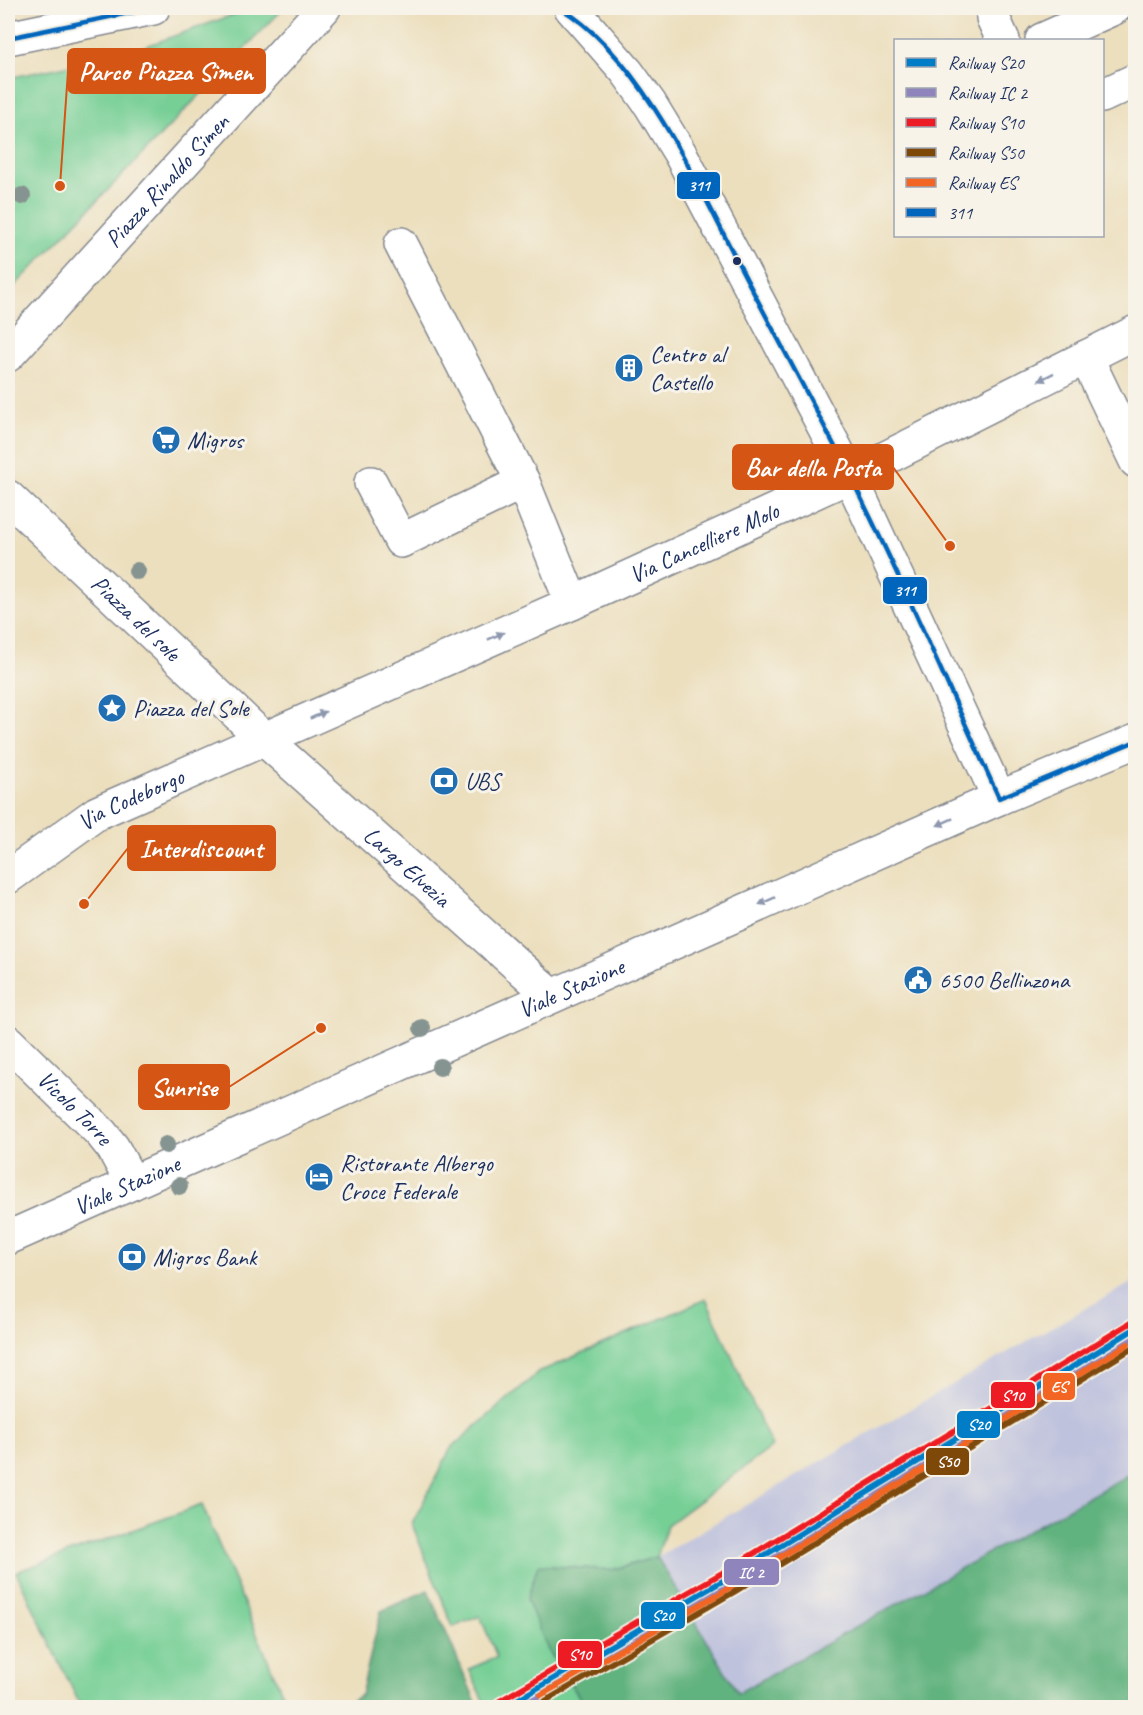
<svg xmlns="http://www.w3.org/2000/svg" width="1143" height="1715" viewBox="0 0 1143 1715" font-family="Caveat,sans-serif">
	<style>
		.industrial { fill: #bfc2dd }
		.green { fill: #76cf95; stroke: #487f7a; stroke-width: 1.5 }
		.forest { fill: #60b27e; stroke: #3e706e; stroke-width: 1.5 }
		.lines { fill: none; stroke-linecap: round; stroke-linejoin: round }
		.minor-casing { stroke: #84878e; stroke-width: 36 }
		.major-casing { stroke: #84878e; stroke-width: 36 }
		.minor { stroke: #fff; stroke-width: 33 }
		.major { stroke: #fff; stroke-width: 33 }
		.bus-1-casing { stroke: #f7f3e8; stroke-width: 9 }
		.bus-1 { stroke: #0065bd; stroke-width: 4.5 }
		.rail-1-casing { stroke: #f7f3e8; stroke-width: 10 }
		.rail-2-casing { stroke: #f7f3e8; stroke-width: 10 }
		.rail-3-casing { stroke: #f7f3e8; stroke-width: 10 }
		.rail-4-casing { stroke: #f7f3e8; stroke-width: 10 }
		.rail-5-casing { stroke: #f7f3e8; stroke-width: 10 }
		.rail-1 { stroke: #007dc6; stroke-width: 6 }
		.rail-2 { stroke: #9084bd; stroke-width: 6 }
		.rail-3 { stroke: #ed1c24; stroke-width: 6 }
		.rail-4 { stroke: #7d4808; stroke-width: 6 }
		.rail-5 { stroke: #f26522; stroke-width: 6 }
		.tree { fill: #869491 }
		.oneway { fill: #8d97ae }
		.bus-dot { fill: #1b2f5e; stroke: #f7f3e8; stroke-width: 2 }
		.labels { text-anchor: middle; stroke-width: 6; stroke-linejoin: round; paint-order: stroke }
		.street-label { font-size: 24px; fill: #1b2f5e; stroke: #f7f3e8 }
		.poi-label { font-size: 24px; fill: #1b2f5e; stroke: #f7f3e8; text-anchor: start }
		.leader { fill: none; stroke: #d45514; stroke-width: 2 }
		.callout-dot { fill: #d45514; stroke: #f7f3e8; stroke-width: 2 }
		.callout { fill: #d45514; stroke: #d45514; stroke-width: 2 }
		.callout-label { font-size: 26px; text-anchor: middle; font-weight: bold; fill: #fff }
		.line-badge { stroke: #f7f3e8; stroke-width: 2 }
		.badge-label { font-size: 16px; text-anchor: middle; font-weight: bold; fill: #fff }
	</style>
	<rect width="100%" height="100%" fill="#f7f3e8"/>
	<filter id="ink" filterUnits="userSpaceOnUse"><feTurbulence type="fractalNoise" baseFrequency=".0167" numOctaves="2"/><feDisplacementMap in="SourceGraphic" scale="12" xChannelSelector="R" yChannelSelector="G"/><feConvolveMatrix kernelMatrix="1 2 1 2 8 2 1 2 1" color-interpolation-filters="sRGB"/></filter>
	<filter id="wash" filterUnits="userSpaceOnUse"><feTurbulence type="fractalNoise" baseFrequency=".008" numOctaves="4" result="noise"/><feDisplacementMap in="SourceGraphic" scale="24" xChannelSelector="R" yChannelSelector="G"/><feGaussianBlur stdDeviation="1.35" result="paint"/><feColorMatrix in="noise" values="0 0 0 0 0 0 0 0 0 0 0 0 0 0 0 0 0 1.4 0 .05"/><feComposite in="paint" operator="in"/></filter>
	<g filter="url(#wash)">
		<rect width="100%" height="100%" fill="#ecdfbe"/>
		<path class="industrial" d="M1135 1281V1471L738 1693 657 1557 1032 1338Z"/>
		<path class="green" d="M252 8H284L8 293V78L124 54Z
			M706 1299 772 1447 667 1525 657 1557 611 1570 538 1565 548 1650 586 1707H486L469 1669 497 1657 480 1616 453 1627 412 1524 451 1448 539 1372Z
			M202 1505 288 1707H81L16 1572Z"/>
		<path class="forest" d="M1135 1471V1707H586L548 1650 527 1600 538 1565 611 1570 657 1557 738 1693Z
			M428 1590 478 1707H341L361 1695 381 1611Z"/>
	</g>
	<g filter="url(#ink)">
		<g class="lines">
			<g class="minor-casing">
				<g id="minor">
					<path d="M571 8 627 72 650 104 681 155 850 476 999 798"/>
					<path d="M994 8 993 18 1003 40"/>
					<path d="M1042 40 1114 8"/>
					<path d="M1102 96 1136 80"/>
					<path d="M401 244 523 482 572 603"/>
					<path id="s1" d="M8 355 324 8"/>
					<path d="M1086 357 1136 461"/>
					<path d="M371 483 401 541 523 482"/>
					<path id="s2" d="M8 497 264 739 552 996"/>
					<path id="s3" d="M8 877 97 813 572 603 850 476 1136 332"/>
					<path id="s4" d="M8 1042 101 1133 113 1148 132 1183"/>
					<path id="s5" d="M8 1238 999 798 1136 741"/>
				</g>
			</g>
			<g class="major-casing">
				<path id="major" d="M8 38 153 8"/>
			</g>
			<use href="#minor" class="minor"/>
			<use href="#major" class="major"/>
			<g class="bus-1-casing">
				<path id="bus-1" d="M560 8C643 56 703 196 747 280 781 345 816 409 849 474 903 580 949 690 999 798
					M8 38 153 8
					M999 798 1136 741"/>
			</g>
			<use href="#bus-1" class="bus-1"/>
			<g class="rail-1-casing">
				<path id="rail-1" d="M503 1708 726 1579 1136 1328"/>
			</g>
			<g class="rail-2-casing">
				<path id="rail-2" d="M518 1708 730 1585 1136 1337"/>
			</g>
			<g class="rail-3-casing">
				<path id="rail-3" d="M498 1702 722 1573 1132 1322"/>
			</g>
			<g class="rail-4-casing">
				<path id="rail-4" d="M533 1708 734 1592 1136 1346"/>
			</g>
			<g class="rail-5-casing">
				<path id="rail-5" d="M541 1695 724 1591 1128 1344"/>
			</g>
			<use href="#rail-1" class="rail-1"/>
			<use href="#rail-2" class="rail-2"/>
			<use href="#rail-3" class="rail-3"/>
			<use href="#rail-4" class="rail-4"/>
			<use href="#rail-5" class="rail-5"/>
		</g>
		<g class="tree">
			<circle cx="22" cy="196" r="9"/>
			<circle cx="137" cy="571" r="9"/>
			<circle cx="422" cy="1028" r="9"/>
			<circle cx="440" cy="1067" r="9"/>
			<circle cx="166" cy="1145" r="9"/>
			<circle cx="179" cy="1186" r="9"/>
		</g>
		<defs><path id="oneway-solid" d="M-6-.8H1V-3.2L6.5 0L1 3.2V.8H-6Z" transform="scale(1.5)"/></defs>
		<g class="oneway">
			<use href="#oneway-solid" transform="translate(1046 377) rotate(153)"/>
			<use href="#oneway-solid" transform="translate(496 636) rotate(-24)"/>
			<use href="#oneway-solid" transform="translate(318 715) rotate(-24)"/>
			<use href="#oneway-solid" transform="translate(945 822) rotate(156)"/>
			<use href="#oneway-solid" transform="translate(767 901) rotate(156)"/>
		</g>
	</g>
	<defs>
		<g id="building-disc" transform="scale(1.5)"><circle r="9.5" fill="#1f6fb2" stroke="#f7f3e8"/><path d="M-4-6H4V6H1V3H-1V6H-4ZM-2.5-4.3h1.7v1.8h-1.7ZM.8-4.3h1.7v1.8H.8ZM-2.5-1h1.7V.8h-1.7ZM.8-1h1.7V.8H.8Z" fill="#fff"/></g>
		<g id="supermarket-disc" transform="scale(1.5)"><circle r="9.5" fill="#1f6fb2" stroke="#f7f3e8"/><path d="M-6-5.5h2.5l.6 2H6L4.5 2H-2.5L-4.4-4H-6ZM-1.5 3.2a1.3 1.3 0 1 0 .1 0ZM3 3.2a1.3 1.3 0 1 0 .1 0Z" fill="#fff"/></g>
		<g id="sight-disc" transform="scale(1.5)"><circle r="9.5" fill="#1f6fb2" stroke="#f7f3e8"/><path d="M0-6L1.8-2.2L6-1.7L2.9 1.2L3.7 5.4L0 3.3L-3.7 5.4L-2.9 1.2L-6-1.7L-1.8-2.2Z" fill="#fff"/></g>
		<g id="bank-disc" transform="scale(1.5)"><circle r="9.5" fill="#1f6fb2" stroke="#f7f3e8"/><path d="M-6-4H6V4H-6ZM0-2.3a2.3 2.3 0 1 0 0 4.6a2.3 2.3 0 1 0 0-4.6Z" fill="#fff"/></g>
		<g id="civic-disc" transform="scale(1.5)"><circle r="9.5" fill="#1f6fb2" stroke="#f7f3e8"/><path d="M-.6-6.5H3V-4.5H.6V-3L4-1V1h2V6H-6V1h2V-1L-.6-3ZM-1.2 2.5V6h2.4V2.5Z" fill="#fff"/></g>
		<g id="hotel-disc" transform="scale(1.5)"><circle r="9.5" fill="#1f6fb2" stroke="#f7f3e8"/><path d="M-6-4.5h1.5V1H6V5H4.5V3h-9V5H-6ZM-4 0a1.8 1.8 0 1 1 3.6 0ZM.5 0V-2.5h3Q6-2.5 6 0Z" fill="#fff"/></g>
	</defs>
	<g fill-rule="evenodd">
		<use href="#building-disc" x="629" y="368"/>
		<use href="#supermarket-disc" x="166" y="440"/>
		<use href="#sight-disc" x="112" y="708"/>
		<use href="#bank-disc" x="444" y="781"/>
		<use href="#civic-disc" x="918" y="980"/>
		<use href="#hotel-disc" x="319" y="1177"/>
		<use href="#bank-disc" x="132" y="1257"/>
	</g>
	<circle class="bus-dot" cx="737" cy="261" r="5"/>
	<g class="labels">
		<g class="street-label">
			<text dy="8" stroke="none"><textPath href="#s1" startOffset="236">Piazza Rinaldo Simen</textPath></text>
			<text dy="8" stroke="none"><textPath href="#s3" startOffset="774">Via Cancelliere Molo</textPath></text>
			<text dy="8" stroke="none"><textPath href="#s2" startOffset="176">Piazza del sole</textPath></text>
			<text dy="8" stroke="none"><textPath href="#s3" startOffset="146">Via Codeborgo</textPath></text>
			<text dy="8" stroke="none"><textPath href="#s2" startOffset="544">Largo Elvezia</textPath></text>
			<text dy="8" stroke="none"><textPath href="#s5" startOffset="616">Viale Stazione</textPath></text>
			<text dy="8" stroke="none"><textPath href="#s4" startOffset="94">Vicolo Torre</textPath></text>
			<text dy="8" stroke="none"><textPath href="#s5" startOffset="130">Viale Stazione</textPath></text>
		</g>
		<g class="poi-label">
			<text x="650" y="362">Centro al<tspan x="650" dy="28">Castello</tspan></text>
			<text x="187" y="448">Migros</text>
			<text x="133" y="716">Piazza del Sole</text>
			<text x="465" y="789">UBS</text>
			<text x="939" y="988">6500 Bellinzona</text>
			<text x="340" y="1171">Ristorante Albergo<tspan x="340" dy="28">Croce Federale</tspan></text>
			<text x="153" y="1265">Migros Bank</text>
		</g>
	</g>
	<path class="leader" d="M60 186L68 71M950 546L893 467M84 904L128 848M321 1028L229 1087"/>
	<g class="callout-dot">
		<circle cx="60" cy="186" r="6"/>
		<circle cx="950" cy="546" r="6"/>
		<circle cx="84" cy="904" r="6"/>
		<circle cx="321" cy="1028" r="6"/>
	</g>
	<g class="callout">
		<rect x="68" y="49" width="197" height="44" rx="6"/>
		<rect x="733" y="445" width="160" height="44" rx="6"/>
		<rect x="128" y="826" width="147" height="44" rx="6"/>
		<rect x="139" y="1065" width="90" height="44" rx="6"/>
	</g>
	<g class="callout-label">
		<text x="166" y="80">Parco Piazza Simen</text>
		<text x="813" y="476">Bar della Posta</text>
		<text x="201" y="857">Interdiscount</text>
		<text x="184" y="1096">Sunrise</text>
	</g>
	<g class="line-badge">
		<rect x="676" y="171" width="45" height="29" rx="6" fill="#0065bd"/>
		<rect x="882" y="576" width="46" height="29" rx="6" fill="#0065bd"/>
		<rect x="1042" y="1372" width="34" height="29" rx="6" fill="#f26522"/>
		<rect x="990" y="1381" width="46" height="28" rx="6" fill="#ed1c24"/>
		<rect x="956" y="1410" width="45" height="29" rx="6" fill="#007dc6"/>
		<rect x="925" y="1447" width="45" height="29" rx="6" fill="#7d4808"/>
		<rect x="723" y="1558" width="57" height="28" rx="6" fill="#9084bd"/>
		<rect x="640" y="1601" width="46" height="29" rx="6" fill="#007dc6"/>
		<rect x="557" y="1640" width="46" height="29" rx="6" fill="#ed1c24"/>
	</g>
	<g class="badge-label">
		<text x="699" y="191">311</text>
		<text x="905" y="596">311</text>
		<text x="1059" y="1392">ES</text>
		<text x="1013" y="1401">S10</text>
		<text x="979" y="1430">S20</text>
		<text x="948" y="1467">S50</text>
		<text x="751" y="1578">IC 2</text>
		<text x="663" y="1621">S20</text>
		<text x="580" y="1660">S10</text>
	</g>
	<rect width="1143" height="1715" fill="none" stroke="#f7f3e8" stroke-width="30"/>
	<rect x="894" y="39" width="210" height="198" fill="#f7f3e8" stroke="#9fa5b1" stroke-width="1.5"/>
	<rect x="906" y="58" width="30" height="9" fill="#007dc6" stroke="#9fa5b1" stroke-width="1.5"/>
	<text x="948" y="69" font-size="18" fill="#1b2f5e">Railway S20</text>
	<rect x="906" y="88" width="30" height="9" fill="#9084bd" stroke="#9fa5b1" stroke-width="1.5"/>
	<text x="948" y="99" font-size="18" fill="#1b2f5e">Railway IC 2</text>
	<rect x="906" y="118" width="30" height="9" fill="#ed1c24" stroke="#9fa5b1" stroke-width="1.5"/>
	<text x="948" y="129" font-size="18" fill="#1b2f5e">Railway S10</text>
	<rect x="906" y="148" width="30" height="9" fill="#7d4808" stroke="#9fa5b1" stroke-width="1.5"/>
	<text x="948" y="159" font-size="18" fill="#1b2f5e">Railway S50</text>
	<rect x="906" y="178" width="30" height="9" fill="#f26522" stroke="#9fa5b1" stroke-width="1.5"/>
	<text x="948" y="189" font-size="18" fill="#1b2f5e">Railway ES</text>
	<rect x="906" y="208" width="30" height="9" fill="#0065bd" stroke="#9fa5b1" stroke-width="1.5"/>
	<text x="948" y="219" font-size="18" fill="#1b2f5e">311</text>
</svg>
